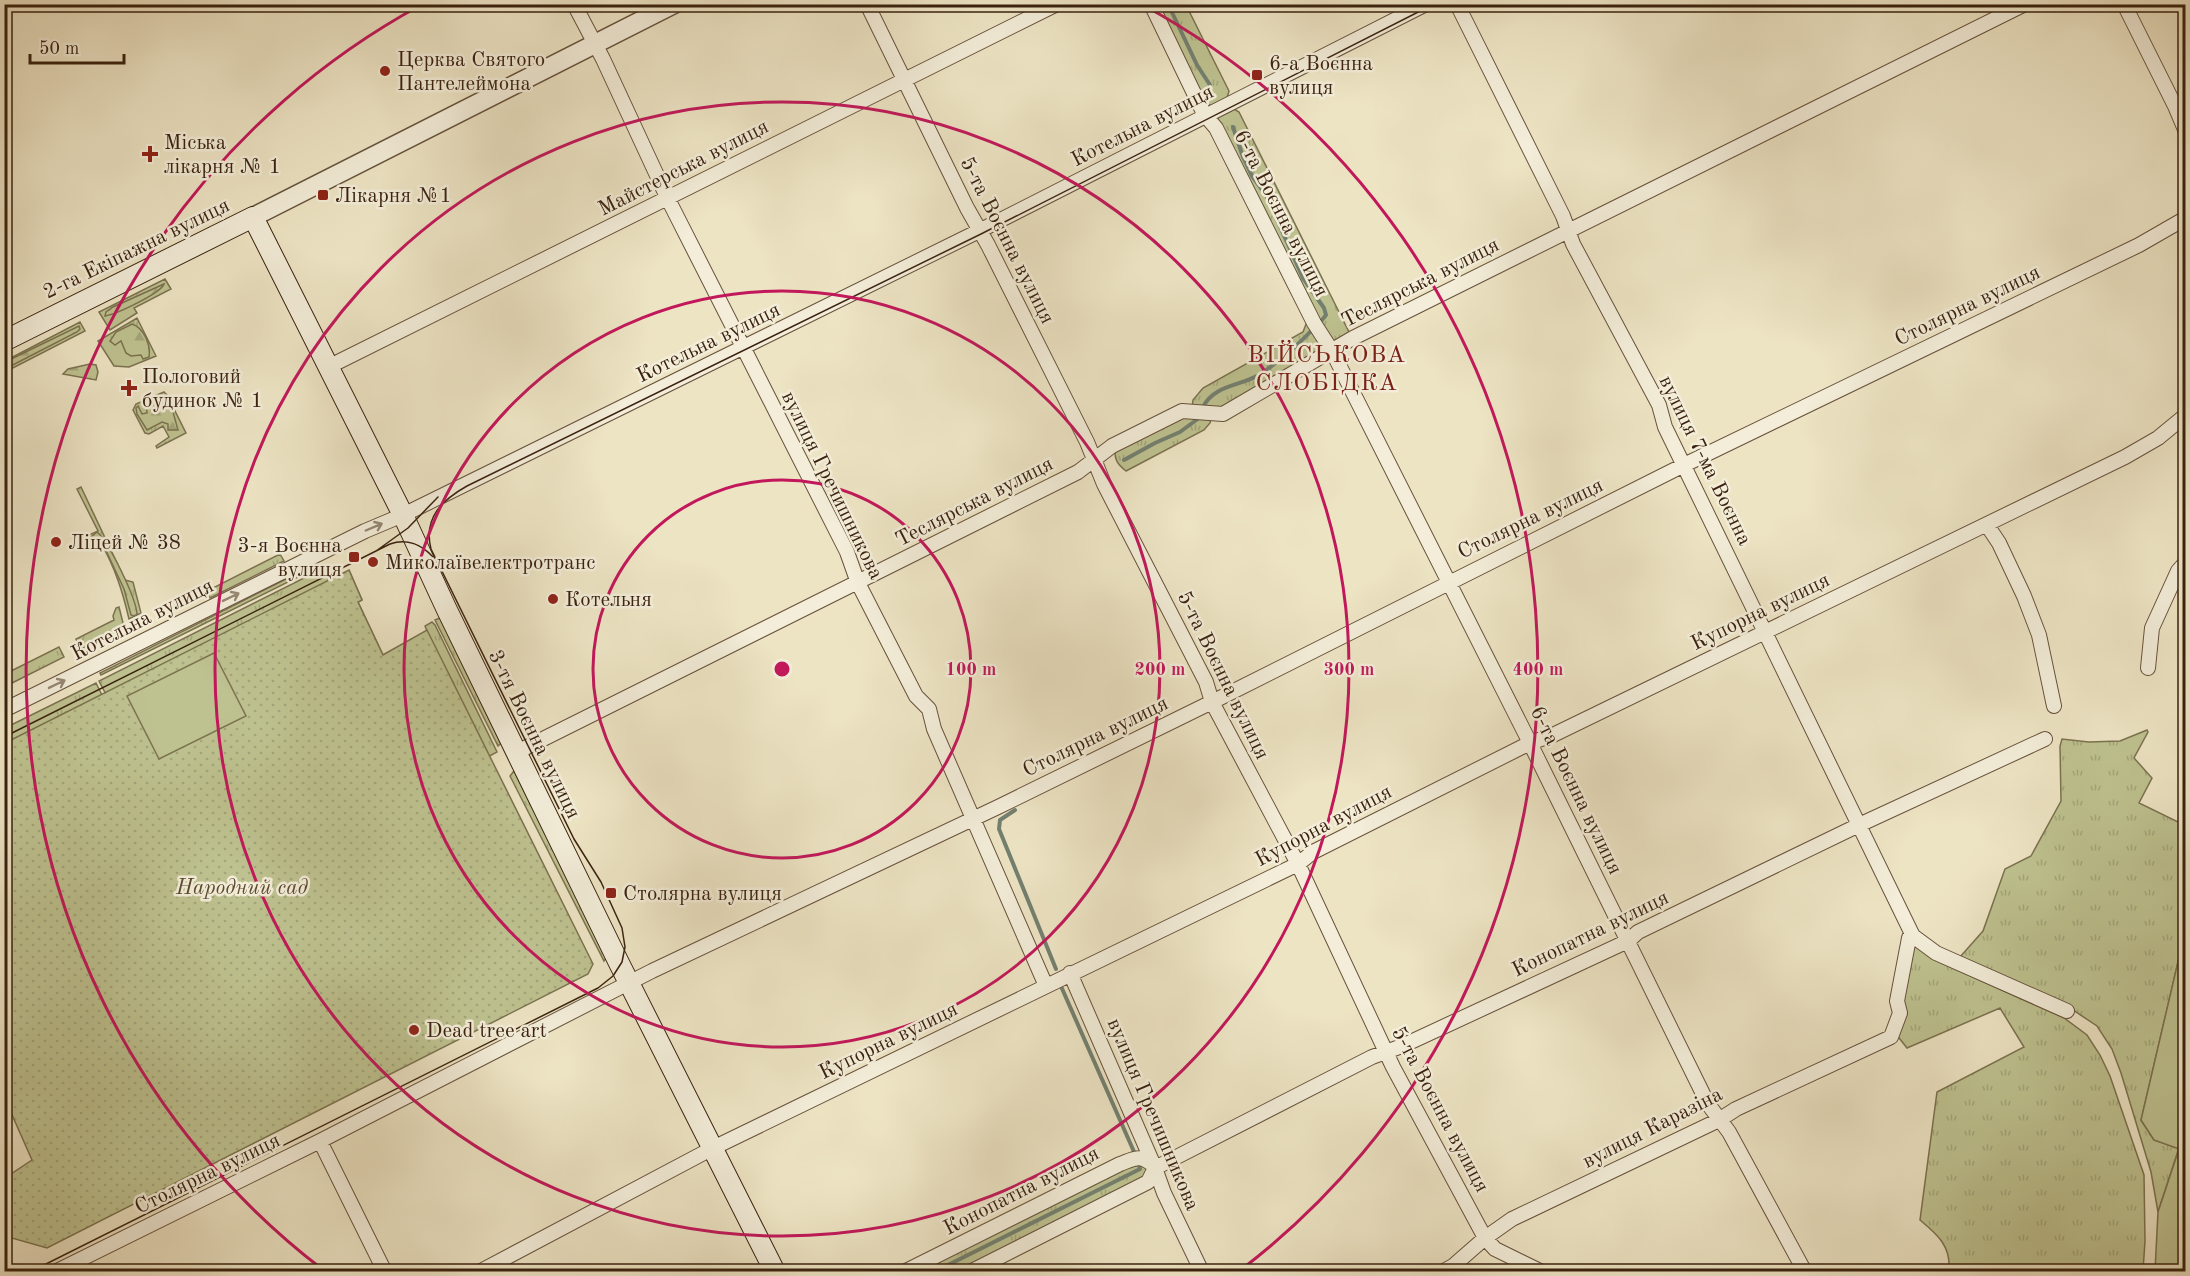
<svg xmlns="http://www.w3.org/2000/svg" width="2190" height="1276" viewBox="0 0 2190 1276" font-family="'Old Standard TT',serif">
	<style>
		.grass { fill: url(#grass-tufts); stroke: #7c7250; stroke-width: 1.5 }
		.forest { fill: url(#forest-firs); stroke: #7c7250; stroke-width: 1.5 }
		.park { fill: url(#park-dots); stroke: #7c7250; stroke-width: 1.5 }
		.garden { fill: #bec290; stroke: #7c7250; stroke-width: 1.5 }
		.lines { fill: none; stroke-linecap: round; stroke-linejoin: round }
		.stream { stroke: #738070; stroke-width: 4 }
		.minor-casing { stroke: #67523c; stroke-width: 16 }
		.tertiary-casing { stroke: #67523c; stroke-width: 21 }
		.secondary-casing { stroke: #3a220f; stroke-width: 22 }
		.minor { stroke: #f3edd9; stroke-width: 14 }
		.tertiary { stroke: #f3edd9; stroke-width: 18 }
		.secondary { stroke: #f3edd9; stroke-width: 20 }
		.tram { stroke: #3a220f; stroke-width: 1.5 }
		.oneway { stroke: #968874 }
		.ring { fill: none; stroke: #c2185b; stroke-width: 3 }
		.poi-dot { fill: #8f2418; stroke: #f3edd9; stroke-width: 2 }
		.labels { text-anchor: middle; stroke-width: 5; stroke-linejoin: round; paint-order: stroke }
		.poi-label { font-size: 21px; fill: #3a220f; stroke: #f3edd9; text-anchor: start }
		.street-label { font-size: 21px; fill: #3a220f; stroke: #f3edd9 }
		.park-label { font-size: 21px; font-style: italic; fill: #5b4a2f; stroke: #f3edd9 }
		.quarter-label { font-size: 24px; letter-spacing: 1.5px; fill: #7a1f14; stroke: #f3edd9 }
		.centre { fill: #c2185b; stroke: #f3edd9; stroke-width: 3 }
		.ring-label { font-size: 18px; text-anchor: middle; font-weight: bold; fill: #c2185b; stroke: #f3edd9; stroke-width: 5; stroke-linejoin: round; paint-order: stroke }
	</style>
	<defs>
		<pattern id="grass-tufts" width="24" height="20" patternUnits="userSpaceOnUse" patternTransform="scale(1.5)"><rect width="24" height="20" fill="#bec290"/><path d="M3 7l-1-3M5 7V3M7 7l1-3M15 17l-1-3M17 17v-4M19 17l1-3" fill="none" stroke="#a4a67b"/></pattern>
		<pattern id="forest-firs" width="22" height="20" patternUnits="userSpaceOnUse" patternTransform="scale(1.5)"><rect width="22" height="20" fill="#bec290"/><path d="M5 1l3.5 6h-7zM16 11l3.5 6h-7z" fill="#a4a67b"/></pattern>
		<pattern id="park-dots" width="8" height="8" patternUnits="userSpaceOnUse" patternTransform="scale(1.5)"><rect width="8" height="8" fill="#bec290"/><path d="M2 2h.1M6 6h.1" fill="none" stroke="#a4a67b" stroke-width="1.8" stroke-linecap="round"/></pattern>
	</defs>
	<rect width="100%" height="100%" fill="#ede4c4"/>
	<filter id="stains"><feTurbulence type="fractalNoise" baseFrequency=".00333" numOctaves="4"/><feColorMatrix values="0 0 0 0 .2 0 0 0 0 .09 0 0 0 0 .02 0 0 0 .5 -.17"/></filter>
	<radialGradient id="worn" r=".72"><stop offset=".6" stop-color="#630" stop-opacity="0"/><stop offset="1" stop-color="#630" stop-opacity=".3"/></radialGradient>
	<path class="grass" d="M1156 5H1186L1229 91 1227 98 1212 106 1203 102Z
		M1234 109 1239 112 1349 332 1347 337 1337 343 1330 341 1217 122 1218 117Z
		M165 279 171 289 134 308 137 313 110 330 99 312Z
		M137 318 156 356 129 367 114 366 98 341Z
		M1308 319 1322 346 1320 354 1216 411 1192 408 1193 400 1203 388 1303 332Z
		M80 322 85 331 5 372V361Z
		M164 392 167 395 186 433 157 448 156 446 169 437 163 426 149 434 145 433 133 410 136 404Z
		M1182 414 1211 419 1210 423 1204 430 1126 471C1117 464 1114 459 1115 447Z
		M81 487 125 580 133 582 141 613 129 619C122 589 115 568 100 541L89 539 87 536 98 531 77 489Z
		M280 554 284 561 210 598 207 591Z
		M312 566 314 569 101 675 100 673Z
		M349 570 362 600 358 602 383 655 427 631 425 626 432 622 435 625 497 752 484 759 369 653Z
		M316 572 318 577 327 573 330 580 322 594 110 702 99 681Z
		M119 607 124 627 81 649 76 639 114 620 113 616 116 608Z
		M440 618 501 743 498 746 435 620Z
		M59 647 64 657 6 686 5 674Z
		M96 683 106 703 5 766V728Z
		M2147 730 2148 732 2134 758 2152 778 2139 803 2182 824H2186L2185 932 2141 1120 2154 1140 2179 1148 2158 1212 2151 1172 2121 1073 2112 1049 2097 1026 2067 1006 1960 957 1983 931 2005 869 2031 856 2061 801 2060 746 2062 739 2089 742 2120 741Z
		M514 771 607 957 604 961 511 778 510 776Z
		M1916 944 1933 959 2064 1018 2087 1035 2100 1055 2110 1076 2144 1175 2145 1241 2143 1271H1949C1951 1246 1938 1235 1920 1220L1937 1092 2024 1047 2000 1008 1907 1048 1896 1034 1910 946Z
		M1142 1160 1152 1166 1147 1177 958 1271 911 1272Z"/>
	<path class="forest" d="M164 284C161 293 117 314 105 316L106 312 113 307Z
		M132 324C144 328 151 345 149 357L143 359 141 355 131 356 126 353 121 341 115 345 110 341 116 332Z
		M79 326 80 329 77 332 5 369V362Z
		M90 364 96 365 98 372 96 380 63 374 68 369Z
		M163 397 173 412 178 430H168V424L162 422 147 430 137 414 136 408 138 406 142 414 147 413 146 401Z
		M97 532C109 542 136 598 137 614L134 616 131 615 124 589 102 542 100 539 91 537Z"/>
	<path class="park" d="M349 570 362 600 358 602 383 655 427 630 593 964 588 974 47 1248 8 1237 5 1229V1178L32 1160 5 1099V743Z"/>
	<path class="garden" d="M214 653 246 716 159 759 127 696Z
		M2185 932V1271H2155L2158 1212 2179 1149 2154 1140 2141 1120Z"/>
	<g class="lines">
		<path class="stream" d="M1168 4 1197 65 1210 85
			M1233 127 1243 157 1252 176 1266 195 1303 278 1324 308 1326 315 1322 320
			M1203 407C1214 385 1240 386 1259 375 1278 362 1297 346 1313 329
			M1124 460 1155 443 1180 432 1199 418
			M1015 810 1000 820 999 829 1056 969
			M1060 984 1135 1154
			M934 1272 1140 1169 1138 1162"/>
		<g class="minor-casing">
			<path id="minor" d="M574 4 603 59 667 197 847 552 858 583 916 696 929 709 934 729 1046 986
				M867 4 967 208 988 245 1087 442 1104 484 1206 682 1212 702 1298 864 1393 1067 1485 1238 1495 1249 1542 1272
				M1151 4 1204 114 1216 128 1314 323 1332 351 1530 743 1708 1104 1729 1132 1805 1272
				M1457 4 1563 216 1573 244 1659 405 1665 427 1913 936 1936 953 2067 1011
				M2124 4 2175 106 2186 132
				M328 367 1057 4
				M1987 525 1999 543 2024 596 2039 635 2054 706
				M2148 668 2152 628 2178 571 2186 562
				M4 710 365 531 403 515 979 231 1426 4
				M517 752 1078 472 1112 446 1182 411 1223 414 1353 338 2025 4
				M1070 973 1155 1168 1164 1193 1202 1272
				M320 1141 385 1272
				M55 1272 320 1141 652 971 998 807 1212 702 1684 465 2139 245 2186 218
				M479 1272 713 1148 1298 864 1313 852 1530 743 1553 735 2125 457 2158 438 2186 415
				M904 1272 1120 1164C1136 1158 1140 1154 1154 1166
				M970 1272 1148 1182 1155 1168 1372 1057 1402 1046 1628 941 1638 932 1859 825 2045 739
				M1442 1272 1453 1266 1485 1238 1512 1219 1719 1120 1736 1109 1891 1037 1900 1013 1897 1001 1909 938 1913 936"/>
		</g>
		<g class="tertiary-casing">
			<path id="tertiary" d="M253 217 674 4"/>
		</g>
		<g class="secondary-casing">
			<path id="secondary" d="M4 341 253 217 403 515 447 610 619 963 775 1272"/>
		</g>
		<use href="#minor" class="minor"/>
		<use href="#tertiary" class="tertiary"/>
		<use href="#secondary" class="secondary"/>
		<path class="tram" d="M376 551 408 528 438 497
			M4 737 390 544C407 538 422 545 433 557
			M4 1266 27 1270 46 1264 598 988 613 976 622 962 625 947 622 928 601 882 574 839 431 549C423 518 442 500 467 486L981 234 1434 4"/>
	</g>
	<defs><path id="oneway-shaft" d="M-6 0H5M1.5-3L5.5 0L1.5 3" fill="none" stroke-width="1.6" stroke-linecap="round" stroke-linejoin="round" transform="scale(1.5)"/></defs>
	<g class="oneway">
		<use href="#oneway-shaft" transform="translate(374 527) rotate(-23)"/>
		<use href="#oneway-shaft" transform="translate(231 597) rotate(-26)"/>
		<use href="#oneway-shaft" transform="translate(57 684) rotate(-26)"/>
	</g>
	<g class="ring">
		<circle cx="782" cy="669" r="189"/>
		<circle cx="782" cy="669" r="378"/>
		<circle cx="782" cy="669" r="567"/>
		<path d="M322 1269A756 756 0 0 1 421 5M1143 5A756 756 0 0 1 1242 1269"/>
	</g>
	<g class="poi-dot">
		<circle cx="385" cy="71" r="6"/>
		<rect x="1251" y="69" width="12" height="12" rx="3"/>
		<path d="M147 145h6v6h6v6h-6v6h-6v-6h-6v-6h6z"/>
		<rect x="317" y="189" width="12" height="12" rx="3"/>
		<path d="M126 379h6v6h6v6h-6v6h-6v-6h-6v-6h6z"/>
		<circle cx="56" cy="542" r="6"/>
		<rect x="348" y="551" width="12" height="12" rx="3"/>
		<circle cx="373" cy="562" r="6"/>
		<circle cx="553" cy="599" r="6"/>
		<rect x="605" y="887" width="12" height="12" rx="3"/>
		<circle cx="414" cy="1030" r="6"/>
	</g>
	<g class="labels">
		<g class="poi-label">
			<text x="397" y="66">Церква Святого<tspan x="397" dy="24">Пантелеймона</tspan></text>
			<text x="1269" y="70">6-а Воєнна<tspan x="1269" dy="24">вулиця</tspan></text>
			<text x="164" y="149">Міська<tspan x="164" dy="24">лікарня № 1</tspan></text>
			<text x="335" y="202">Лікарня №1</text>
			<text x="142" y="383">Пологовий<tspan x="142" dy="24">будинок № 1</tspan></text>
			<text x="68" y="549">Ліцей № 38</text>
			<text x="342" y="552" text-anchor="end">3-я Воєнна<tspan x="342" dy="24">вулиця</tspan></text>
			<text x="385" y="569">Миколаївелектротранс</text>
			<text x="565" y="606">Котельня</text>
			<text x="623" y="900">Столярна вулиця</text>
			<text x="426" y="1037">Dead tree art</text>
		</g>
		<g class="street-label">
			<text transform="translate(1142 125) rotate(-27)" y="7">Котельна вулиця</text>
			<text transform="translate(683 167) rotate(-27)" y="7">Майстерська вулиця</text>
			<text transform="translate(1282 213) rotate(63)" y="7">6-та Воєнна вулиця</text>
			<text transform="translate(1008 240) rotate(63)" y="7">5-та Воєнна вулиця</text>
			<text transform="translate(136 248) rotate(-26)" y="7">2-га Екіпажна вулиця</text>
			<text transform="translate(1420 282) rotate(-27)" y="7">Теслярська вулиця</text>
			<text transform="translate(1967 305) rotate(-26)" y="7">Столярна вулиця</text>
			<text transform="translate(708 342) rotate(-26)" y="7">Котельна вулиця</text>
			<text transform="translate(1706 460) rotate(64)" y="7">вулиця 7-ма Воєнна</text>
			<text transform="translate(833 485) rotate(64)" y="7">вулиця Гречишникова</text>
			<text transform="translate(974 501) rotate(-27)" y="7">Теслярська вулиця</text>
			<text transform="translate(1530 518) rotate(-26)" y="7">Столярна вулиця</text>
			<text transform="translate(1760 611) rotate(-26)" y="7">Купорна вулиця</text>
			<text transform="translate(142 619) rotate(-27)" y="7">Котельна вулиця</text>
			<text transform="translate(1224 675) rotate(64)" y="7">5-та Воєнна вулиця</text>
			<text transform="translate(535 734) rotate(64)" y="7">3-тя Воєнна вулиця</text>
			<text transform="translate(1095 736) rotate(-26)" y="7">Столярна вулиця</text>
			<text transform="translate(1577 790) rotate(64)" y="7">6-та Воєнна вулиця</text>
			<text transform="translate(1323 825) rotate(-28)" y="7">Купорна вулиця</text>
			<text transform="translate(1590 933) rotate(-26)" y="7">Конопатна вулиця</text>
			<text transform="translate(888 1040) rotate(-26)" y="7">Купорна вулиця</text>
			<text transform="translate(1441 1109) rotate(62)" y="7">5-та Воєнна вулиця</text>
			<text transform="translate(1154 1114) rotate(67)" y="7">вулиця Гречишникова</text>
			<text transform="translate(1652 1127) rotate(-27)" y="7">вулиця Каразіна</text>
			<text transform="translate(207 1173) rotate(-26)" y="7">Столярна вулиця</text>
			<text transform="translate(1021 1190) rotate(-27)" y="7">Конопатна вулиця</text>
		</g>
		<g class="park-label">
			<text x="242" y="894">Народний сад</text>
		</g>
		<g class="quarter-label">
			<text x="1327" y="362">ВІЙСЬКОВА<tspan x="1327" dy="28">СЛОБІДКА</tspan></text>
		</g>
	</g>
	<circle cx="782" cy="669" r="9" class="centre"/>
	<g class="ring-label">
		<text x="971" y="675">100 m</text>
		<text x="1160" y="675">200 m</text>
		<text x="1349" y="675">300 m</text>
		<text x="1538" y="675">400 m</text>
	</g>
	<rect width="2190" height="1276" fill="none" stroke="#ede4c4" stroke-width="24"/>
	<rect x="6" y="6" width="2178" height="1264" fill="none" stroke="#3a220f" stroke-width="3"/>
	<rect x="12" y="12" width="2166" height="1252" fill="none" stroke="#3a220f" stroke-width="1.5"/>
	<path d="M30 54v9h94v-9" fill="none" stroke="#3a220f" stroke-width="3"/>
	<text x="39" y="54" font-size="18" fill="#3a220f" stroke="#f3edd9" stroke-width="4.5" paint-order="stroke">50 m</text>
	<rect width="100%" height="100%" filter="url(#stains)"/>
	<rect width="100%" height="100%" fill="url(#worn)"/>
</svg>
